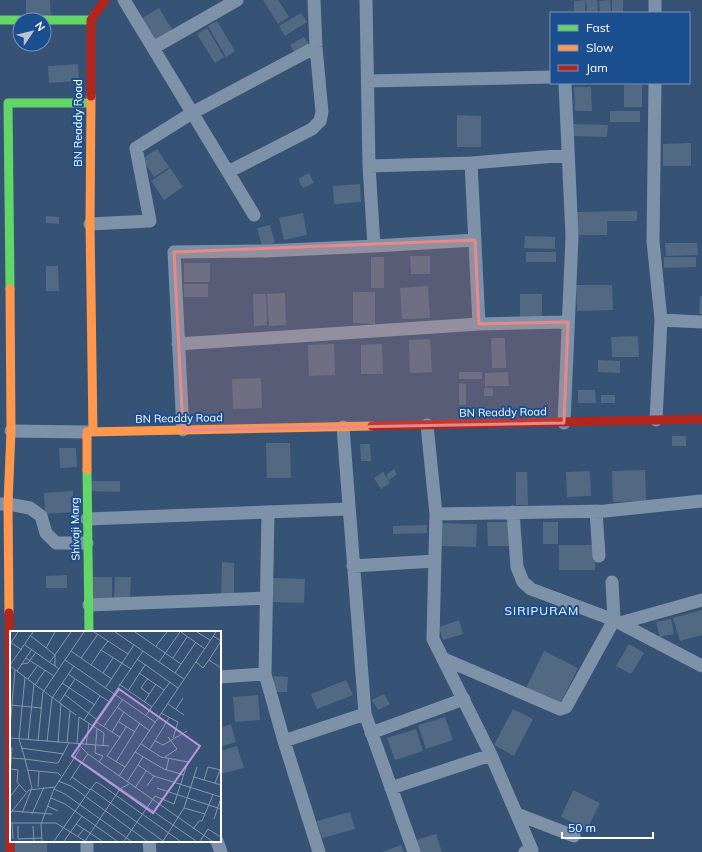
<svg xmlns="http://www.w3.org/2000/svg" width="702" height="852" viewBox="0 0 702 852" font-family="Mulish,sans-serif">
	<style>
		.building { fill: #526984 }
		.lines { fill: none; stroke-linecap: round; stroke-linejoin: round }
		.street { stroke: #7d92a8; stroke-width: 13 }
		.fast { stroke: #63d668; stroke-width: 9 }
		.slow { stroke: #ff974d; stroke-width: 9 }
		.jam { stroke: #b3261e; stroke-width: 9 }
		.marked { fill: #e88989; fill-opacity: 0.2; stroke: #e88989; stroke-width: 3; stroke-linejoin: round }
		.labels { text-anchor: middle; stroke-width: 4; stroke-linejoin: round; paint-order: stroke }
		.street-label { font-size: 11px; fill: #fff; stroke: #1b4f8f }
		.neighbourhood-label { font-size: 12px; letter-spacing: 1px; fill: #fff; stroke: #1b4f8f }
		.inset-road { fill: none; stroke: #8697ac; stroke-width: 1 }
		.view { fill: #bd96df; fill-opacity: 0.15; stroke: #bd96df; stroke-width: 2 }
		.inset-edge { fill: none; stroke: #fff; stroke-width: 2 }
	</style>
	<rect width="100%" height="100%" fill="#365274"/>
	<path class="building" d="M26 0H50L51 19H26Z
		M263 0H278L289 17 278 24Z
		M585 0V13H574V1Z
		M586 0H597L598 13H587Z
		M610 0 611 13H600L599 1Z
		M612 0H623V13H612Z
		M159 8 173 31 153 43 139 20Z
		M301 13 307 22 285 36 279 26Z
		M217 21 235 51 226 57 208 26Z
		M207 28 224 57 215 63 197 34Z
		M304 37 310 46 296 55 290 45Z
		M78 64 79 81 49 83 48 66Z
		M642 84V107H624V85Z
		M574 87H591L592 111H575Z
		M610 111H640V122H610Z
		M457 115 481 116V147H457Z
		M572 124 608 125 607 137 572 136Z
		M691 143V166H663V144Z
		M157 149 169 167 154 177 142 159Z
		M170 168 183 187 164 200 151 181Z
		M309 173 314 183 303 188 298 179Z
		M360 184 361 202 334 204 333 186Z
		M637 211V221H607V235H575L576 212Z
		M303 213 307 235 284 240 279 218Z
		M46 216 59 217V224L46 223Z
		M270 225 275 243 262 246 257 228Z
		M525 236 555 237V249L524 248Z
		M665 243H697L698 255 666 256Z
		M526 252H556V262H526Z
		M410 256H430V274H411Z
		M371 257H384V288H371Z
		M664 257H696V267L664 268Z
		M184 263H210V282H184Z
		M46 266H58L59 291H46Z
		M184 284H208V297H184Z
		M576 285H612L613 310 577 311Z
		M428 286 430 318 402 319 400 288Z
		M353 292H375V324L353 323Z
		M285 293 286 325 269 326 267 294Z
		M253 294H266L267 325 254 326Z
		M520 294H542V318L520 317Z
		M700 296H702V314H699Z
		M638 336 639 357H612L611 337Z
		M491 338H505L506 368H492Z
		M430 339 432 372 410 373 409 340Z
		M334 344 335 375 309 376 308 345Z
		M382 344 383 374H361V345Z
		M598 360 620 361V373L598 372Z
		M459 372H482V379H459Z
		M508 372 509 386H485V373Z
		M261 378 262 408 233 409 232 379Z
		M459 383 466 384V405H459Z
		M484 388H493V396H484Z
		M578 390H595L596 403H578Z
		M601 395H615V403H601Z
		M672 436H686V446H672Z
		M266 443H290L291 478H267Z
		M360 444H370L371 461H361Z
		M59 448H76L77 467 60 468Z
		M394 469 397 474 389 480 386 475Z
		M645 470 646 501 613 502 612 471Z
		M590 471 591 496 567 497 566 472Z
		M383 472 390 483 381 489 374 478Z
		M516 472H527L528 505H516Z
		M91 481H120V492L91 491Z
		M73 491 74 512 45 514 44 493Z
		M487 522H509V546H488Z
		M543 522H558V544H543Z
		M442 523 477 524 476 547 442 546Z
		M427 525V533L393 534V526Z
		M559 545H596L595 570H559Z
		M222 562 234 563V595H221Z
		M67 575V588H46V576Z
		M92 577H112V599H92Z
		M115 577H131L130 598H114Z
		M273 578 305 579 304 603 272 602Z
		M702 610V635L680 641 673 618Z
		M671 619 674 634 660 637 656 622Z
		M459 620 463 634 443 640 439 627Z
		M629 644 644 653 631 674 616 666Z
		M544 651 578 668 560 704 526 688Z
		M274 676 288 677 287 692H273Z
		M346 680 353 695 317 709 311 694Z
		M384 694 390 704 378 710 372 700Z
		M258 695 260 720 235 722 233 697Z
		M513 709 533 719 514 756 494 745Z
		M445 717 453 740 426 749 418 725Z
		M231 724 236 742 220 747V728Z
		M416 729 423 751 395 760 387 738Z
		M237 746 244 768 220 774V751Z
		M573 790 600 803 587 830 561 817Z
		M350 812 355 829 322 838 317 821Z
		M436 834 442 852H419L416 840Z
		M15 841H47V852H15Z
		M401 845 404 852H383Z"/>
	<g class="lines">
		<path class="street" d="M124 0 254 215
			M366 0 369 166 471 163 568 155
			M655 13V0
			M153 48 237 0
			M368 81 551 77
			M655 83 653 241 661 320 656 420
			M471 163 479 324
			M369 166 374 246 475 240
			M228 172 312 129 320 121 322 112 316 47 314 0
			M90 224 150 221 136 148 192 113 316 47
			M661 320 702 322
			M178 344 479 324 568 322
			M564 423 572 237 565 83
			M427 425 436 514 433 639 491 755 532 850 525 852
			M343 427 365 714 414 852
			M183 430 174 252 265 251 374 246
			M11 431 87 432
			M0 504H8L30 508 41 516 46 533 56 543H87
			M596 511 599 556
			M513 512 517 567 523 582 531 589 614 620 702 666
			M268 513 265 674 284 741 319 852
			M436 514 605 511 702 501
			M87 519 348 509
			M353 566 435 561
			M89 605 266 598
			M620 623 702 600
			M444 659 560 709 566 707 614 620 612 582
			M220 677 265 674
			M371 733 464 699
			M284 741 365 714
			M391 788 491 755
			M517 814 574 836
			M149 841 150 852
			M217 841 221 852
			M87 852V841"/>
		<path class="fast" d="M0 20H20
			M44 20H91
			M10 289 8 103H90
			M87 470 89 632"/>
		<path class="slow" d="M91 96 90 224 93 432
			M87 470V432L372 426
			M9 613 8 504 11 431 10 289"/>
		<path class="jam" d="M91 96V20L105 0
			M372 426 702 419
			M9 613 10 852"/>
	</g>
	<path class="marked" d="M475 240 479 324 568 322 564 423 183 430 174 252Z"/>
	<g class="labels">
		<g class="street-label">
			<text transform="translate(78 123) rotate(-90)" y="4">BN Readdy Road</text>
			<text transform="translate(503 412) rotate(-1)" y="4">BN Readdy Road</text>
			<text transform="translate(179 418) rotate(-1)" y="4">BN Readdy Road</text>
			<text transform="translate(75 529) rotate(-91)" y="4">Shivaji Marg</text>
		</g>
		<g class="neighbourhood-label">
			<text x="542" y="615">SIRIPURAM</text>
		</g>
	</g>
	<g transform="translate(10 631)">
		<rect width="211" height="211" fill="#365274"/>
		<path class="inset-road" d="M84 1 118 23M105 1 174 48M125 1 171 33M171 1 195 18M187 1 200 9M21 5 45 24V35M98 10 91 19 121 38M0 11 12 19M1 12 8 1M15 14 49 38M146 15 157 1M36 17 45 1M91 19 81 34 102 48M61 20 81 34M16 27 44 45M71 27 88 3M163 27 177 6M127 28 168 57M55 29 145 91M199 29 211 37M40 31 61 1M149 31 170 1M186 31 193 37 199 29 211 10 203 5M12 33 18 32 26 21M0 34 23 1M0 35 66 84M7 40 22 18M93 42 103 27M129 42 154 59M165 42 186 11M58 43 98 70M138 47 131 57 139 63M18 48 28 34M52 52 85 74M109 53 142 76M25 54 35 39M96 56 124 14M118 60 135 34M54 63 86 88M134 71 146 53M49 72 65 48M158 73 174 84M0 74 32 77M107 76 140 100M166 78 173 67M151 82 168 91 163 107M136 84 160 51M74 89 90 65M85 90 102 101 114 81M109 91 125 101M82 95 133 20M94 95 113 68M0 97 5 39M87 98 85 122 93 125 89 131M102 101 110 106 116 96M110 106 97 125 115 136M0 107 99 115M9 108 15 128 45 132H48L59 112M9 108 15 46M18 109 24 53M28 110 33 61 74 1M145 110 153 114 177 100M37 111 42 67 64 35M48 112 51 73M57 112 60 80M67 113 69 86 94 102 93 115M68 113 78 123 202 210M76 114 79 92M0 117H2L0 144M11 117 54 123M140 118 159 87M125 121 154 138 174 144M78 123 72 131 186 210M155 126 167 118 158 106M1 127 15 128 22 157 12 182M106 131 130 92M128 134 144 145 211 166M0 138 8 139 7 151 16 161M17 139 48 142 51 145M156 139 159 127M109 145 206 1M184 146 211 154M60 149 72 131M194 149 198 136 211 139M48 150 61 155 137 210M117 151 133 126M205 152 210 139M137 155 144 145M28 156 29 141M125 157 136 140M147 157 211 178M44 158 55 163 121 210M81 158 153 210M80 159 86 151 90 153 170 210M0 166 9 154M41 167 55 173 107 210M37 175 48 180M174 177 195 183M2 180 19 159 45 156M0 183 2 180 42 183M22 183 34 156M204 188 211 167M0 192H46L75 210M2 192 3 208M66 193 74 198 68 205M8 195V208L32 207M23 195 24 210M74 198 92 210M183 198 189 190H192L203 164M32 210 31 193 44 158 70 118M44 210 80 159 62 146M54 210 72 185M75 210 110 158 119 153M114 210 145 165 164 173 178 131 151 126 131 113M153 210 174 177 187 136M190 210 198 198 211 206"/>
		<path class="view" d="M109 58 190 115 143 182 62 125Z"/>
		<rect width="211" height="211" class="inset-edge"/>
	</g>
	<rect x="550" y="12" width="140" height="72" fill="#1b4f8f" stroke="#7695bc"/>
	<rect x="558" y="25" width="20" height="6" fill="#63d668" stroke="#7695bc"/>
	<text x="586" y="32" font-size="12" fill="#ffffff">Fast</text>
	<rect x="558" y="45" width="20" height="6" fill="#ff974d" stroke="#7695bc"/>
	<text x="586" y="52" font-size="12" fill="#ffffff">Slow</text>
	<rect x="558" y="65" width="20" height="6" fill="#b3261e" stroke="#7695bc"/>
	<text x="586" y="72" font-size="12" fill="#ffffff">Jam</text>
	<g transform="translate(32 32) rotate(55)"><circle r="19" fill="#1b4f8f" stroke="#7695bc"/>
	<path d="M0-3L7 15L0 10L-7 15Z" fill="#b9c2ce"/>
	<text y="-6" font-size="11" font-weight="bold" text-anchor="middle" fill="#ffffff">N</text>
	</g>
	<path d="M562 832v6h91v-6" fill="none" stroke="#ffffff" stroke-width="2"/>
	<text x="568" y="832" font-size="12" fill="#ffffff" stroke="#1b4f8f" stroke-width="3" paint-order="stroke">50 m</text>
</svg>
